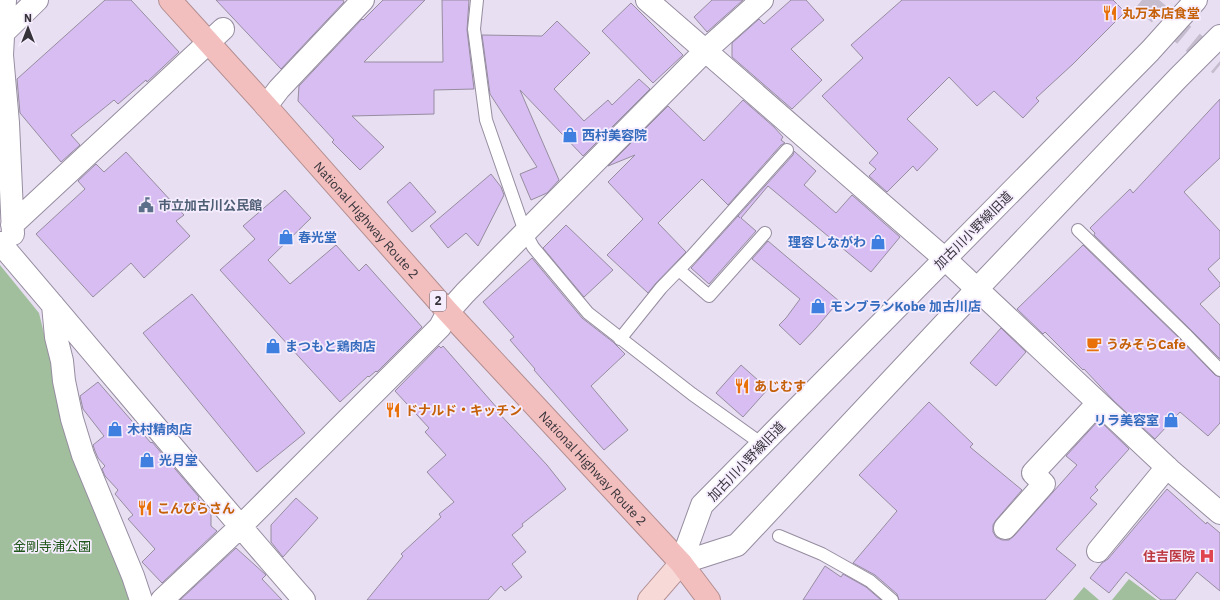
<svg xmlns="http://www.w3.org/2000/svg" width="1220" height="600" viewBox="0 0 1220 600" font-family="'IBM Plex Sans','Noto Sans JP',sans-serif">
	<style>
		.green { fill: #a1bf9d }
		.building { fill: #d8bdf3; stroke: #968d9f }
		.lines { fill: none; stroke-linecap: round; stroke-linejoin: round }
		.street-tunnel { stroke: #c5bdce; stroke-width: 22; stroke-dasharray: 22 11; stroke-linecap: butt }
		.lane-casing { stroke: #968da0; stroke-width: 14 }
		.street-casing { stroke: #968da0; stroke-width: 24 }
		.secondary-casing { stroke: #968da0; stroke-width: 24 }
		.primary-casing { stroke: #b18e90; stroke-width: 24 }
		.highway-casing { stroke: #b18e90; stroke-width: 24 }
		.lane { stroke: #fff; stroke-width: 12 }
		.street { stroke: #fff; stroke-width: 22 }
		.secondary { stroke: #fff; stroke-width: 22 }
		.primary { stroke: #f7d9d8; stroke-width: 22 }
		.highway { stroke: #f2bfbe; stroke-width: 22 }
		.labels { text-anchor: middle; stroke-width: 3.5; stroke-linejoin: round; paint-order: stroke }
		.shield { fill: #f5edfd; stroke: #706b75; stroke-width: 1 }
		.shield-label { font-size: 12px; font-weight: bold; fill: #37333b }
		.food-label { font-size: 13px; font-weight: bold; fill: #c56008; stroke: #f5edfd; text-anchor: start }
		.shop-label { font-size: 13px; font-weight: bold; fill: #366cbe; stroke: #f5edfd; text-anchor: start }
		.service-label { font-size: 13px; font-weight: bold; fill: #4e5e75; stroke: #f5edfd; text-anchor: start }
		.street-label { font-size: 13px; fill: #37333b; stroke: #f5edfd }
		.park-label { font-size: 13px; fill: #1e5518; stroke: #f5edfd }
		.health-label { font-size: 13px; font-weight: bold; fill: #be3a42; stroke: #f5edfd; text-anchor: end }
	</style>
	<rect width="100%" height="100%" fill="#e9dff3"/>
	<path class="green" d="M0 265 39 313 68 432 98 522 132 589 134 600H0Z
		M1129 579 1157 600H1112Z
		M1084 587 1099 600H1073Z"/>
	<path class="building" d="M105 0H131L179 52 147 82 146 80 118 104 114 100 71 135 80 145 61 162 20 113 17 79Z
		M216 0H343L344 2 281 69Z
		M383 0H425L364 62H443L442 0H469L467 30 474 89 434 90V114L352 116 384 147 360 170 332 142 334 140 298 101 299 86 362 19 363 20Z
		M712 0H743L707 32 694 17Z
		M791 0H806L824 20 791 49 822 80 792 109 732 57V43L759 19 764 24Z
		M902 0H1113L1125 12 1073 64 1036 98 1039 101 1023 118 994 91 977 106 949 77 907 119 938 149 917 171 913 166 887 192 869 176 876 169 869 163 878 153 822 96 863 58 851 45Z
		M631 3 683 55 653 83 602 31Z
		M557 21 590 53 554 89 584 121 608 100 612 105 639 79 650 89 583 156 520 90 559 180 547 193 531 200 520 174 537 167 490 94 482 35 542 36Z
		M1220 99V158L1184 192 1220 231V258L1208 269 1220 283V286L1200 304 1220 325V359L1190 329 1094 235 1095 233 1090 228 1130 189 1133 193Z
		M743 100 774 127 783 137 781 140 785 143 781 145 728 205 702 179 658 223 686 252 656 283 648 293 607 255 643 219 608 182 635 155 608 166 668 106 704 141Z
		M794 151 816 171 804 185 836 213 852 195 900 237 871 272 768 186 741 218 756 231 709 284 691 268 738 216 740 218 738 216 793 155Z
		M126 152 184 215 176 221 190 236 144 278 131 263 93 297 36 234 85 189 78 181 96 164 104 172Z
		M491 174 501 187 504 195 478 246 466 233 448 248 430 226Z
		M410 182 436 212 412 232 387 202Z
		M285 190 311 218 268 260 290 284 336 245 359 271 366 264 422 327 377 372 376 371 369 377 368 376 340 402 220 270 255 239 243 226Z
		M566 225 613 270 584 297 543 248Z
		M768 241 839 301 816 328 800 345 779 325 786 318 800 299 752 259Z
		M1083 245 1180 339 1215 375 1220 377V423L1208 436 1180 412 1155 439 1114 401 1084 369 1083 370 1045 332 1043 334 1017 309Z
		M532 258 582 318 613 342 625 354 591 386 628 430 604 450 534 370 535 369 510 340 514 337 483 302Z
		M192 294 305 433 257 472 143 333Z
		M1001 328 1026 352 996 386 970 363Z
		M439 346 441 348 443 346 498 409 496 410 547 465 566 489 522 524 523 526 512 535 526 552 512 564 522 577 505 591 501 586 488 600H367L403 556 401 554 441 517 439 514 454 502 427 472 446 455 425 432 429 428 395 391Z
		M741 365 768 389 743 417 716 393Z
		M98 382 151 443 152 442 199 497 198 499 211 512V526L217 531 162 583 142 562 155 549 128 519 133 515 115 494 118 490 105 476 102 469 105 466 98 458 95 451 93 445 104 436 83 409 80 396Z
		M929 402 973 444 970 447 1022 490 996 520 993 525V532L996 537 1002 540H1009L1014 536 1077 465 1066 456 1099 420 1129 449 1095 487 1098 490 1090 498 1097 504 1056 549 1076 565 1045 600H899L897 594 875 575 853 563 897 511 859 475Z
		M1167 489 1206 524 1207 522 1220 533V591L1197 572 1175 600H1161L1126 572 1109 593 1090 578 1102 563 1108 559Z
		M296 498 318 518 283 557 271 542V525Z
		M236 548 266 575 262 579 282 600H180Z
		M825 566 841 577 843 574 866 587 881 600H803Z"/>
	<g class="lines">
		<path class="street-tunnel" d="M1142 0 1220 65"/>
		<g class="lane-casing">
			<path id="lane" d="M477 0 474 29 486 120 525 232 533 247 588 313 692 394 762 444
				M1078 230 1185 334 1220 370
				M679 270 709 296 765 233
				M620 339 661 288 692 256 787 150
				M779 536 822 554 870 581 892 600"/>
		</g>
		<g class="street-casing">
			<path id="street" d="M5 0 2 55 8 123 13 234
				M647 0 945 259 1170 470 1220 513
				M0 36 37 0
				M266 106 279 89 363 0
				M12 225 223 29
				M0 243C102 362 201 482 304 600
				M53 305 56 337 62 361 64 381 72 419 83 455 133 576 141 600
				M1005 528 1044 484 1033 473 1098 403
				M1098 551 1167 467
				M162 600 240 527 440 327 448 312 465 293 706 50 762 0"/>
		</g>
		<g class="secondary-casing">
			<path id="secondary" d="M681 563 702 505 1150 51 1196 0
				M681 563 737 545 977 289 1178 78 1220 36"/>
		</g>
		<g class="primary-casing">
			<path id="primary" d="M649 600 681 563"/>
		</g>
		<g class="highway-casing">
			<g id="highway">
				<path id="s1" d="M170 0 266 106 448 312 681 563 709 600"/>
			</g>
		</g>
		<use href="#lane" class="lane"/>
		<use href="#street" class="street"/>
		<use href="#secondary" class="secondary"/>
		<use href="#primary" class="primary"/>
		<use href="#highway" class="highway"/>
	</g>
	<defs>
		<g id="restaurant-bare" transform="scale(1.2)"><path d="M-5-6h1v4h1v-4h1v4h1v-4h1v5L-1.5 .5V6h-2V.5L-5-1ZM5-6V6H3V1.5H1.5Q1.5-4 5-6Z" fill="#e8710a" stroke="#f5edfd" stroke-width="2.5" paint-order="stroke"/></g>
		<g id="shop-bare" transform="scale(1.2)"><path d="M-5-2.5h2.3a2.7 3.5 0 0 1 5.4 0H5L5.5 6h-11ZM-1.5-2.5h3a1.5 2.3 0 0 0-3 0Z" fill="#3f7fe0" stroke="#f5edfd" stroke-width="2.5" paint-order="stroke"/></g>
		<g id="civic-bare" transform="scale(1.2)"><path d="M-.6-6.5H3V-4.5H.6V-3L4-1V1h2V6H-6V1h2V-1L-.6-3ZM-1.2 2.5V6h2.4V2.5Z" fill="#5c6f8a" stroke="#f5edfd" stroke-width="2.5" paint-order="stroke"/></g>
		<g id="cafe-bare" transform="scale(1.2)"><path d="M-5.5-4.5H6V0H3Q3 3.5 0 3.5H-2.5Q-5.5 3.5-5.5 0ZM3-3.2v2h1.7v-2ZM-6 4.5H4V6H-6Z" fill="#e8710a" stroke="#f5edfd" stroke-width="2.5" paint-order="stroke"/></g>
		<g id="hospital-bare" transform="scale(1.2)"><path d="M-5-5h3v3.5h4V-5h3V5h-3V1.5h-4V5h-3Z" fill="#e0444e" stroke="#f5edfd" stroke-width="2.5" paint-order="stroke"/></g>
	</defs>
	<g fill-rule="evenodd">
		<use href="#restaurant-bare" x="1110" y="13"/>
		<use href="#shop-bare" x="570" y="135"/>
		<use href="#civic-bare" x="146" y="205"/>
		<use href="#shop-bare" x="286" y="237"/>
		<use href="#shop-bare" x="878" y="242"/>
		<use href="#shop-bare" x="818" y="306"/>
		<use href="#cafe-bare" x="1094" y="344"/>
		<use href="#shop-bare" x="273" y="346"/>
		<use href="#restaurant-bare" x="742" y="386"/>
		<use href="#restaurant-bare" x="393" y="410"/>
		<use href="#shop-bare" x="1171" y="420"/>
		<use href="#shop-bare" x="115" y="429"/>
		<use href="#shop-bare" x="147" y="460"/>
		<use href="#restaurant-bare" x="145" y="508"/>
		<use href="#hospital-bare" x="1207" y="556"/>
	</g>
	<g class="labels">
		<rect class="shield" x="430" y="291" width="16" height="20" rx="3"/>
		<g class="shield-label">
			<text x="438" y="305">2</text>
		</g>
		<g class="food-label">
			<text x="1122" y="18">丸万本店食堂</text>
			<text x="1106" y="349">うみそらCafe</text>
			<text x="754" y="391">あじむす</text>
			<text x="405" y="415">ドナルド・キッチン</text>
			<text x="157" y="513">こんぴらさん</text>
		</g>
		<g class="shop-label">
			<text x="582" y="140">西村美容院</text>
			<text x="298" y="242">春光堂</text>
			<text x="866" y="247" text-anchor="end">理容しながわ</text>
			<text x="830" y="311">モンブランKobe 加古川店</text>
			<text x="285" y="351">まつもと鶏肉店</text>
			<text x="1159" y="425" text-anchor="end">リラ美容室</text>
			<text x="127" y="434">木村精肉店</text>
			<text x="159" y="465">光月堂</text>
		</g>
		<g class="service-label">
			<text x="158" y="210">市立加古川公民館</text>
		</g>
		<g class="street-label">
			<text dy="5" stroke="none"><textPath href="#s1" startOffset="295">National Highway Route 2</textPath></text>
			<text transform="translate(973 230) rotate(-45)" y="5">加古川小野線旧道</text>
			<text transform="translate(746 461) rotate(-46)" y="5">加古川小野線旧道</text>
			<text dy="5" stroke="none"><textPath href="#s1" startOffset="631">National Highway Route 2</textPath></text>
		</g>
		<g class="park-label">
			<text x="52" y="551">金剛寺浦公園</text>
		</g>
		<g class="health-label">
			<text x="1195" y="561">住吉医院</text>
		</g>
	</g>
	<g transform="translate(28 28)" stroke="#f5edfd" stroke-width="3" paint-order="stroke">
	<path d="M0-3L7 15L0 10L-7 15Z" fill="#37333b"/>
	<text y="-6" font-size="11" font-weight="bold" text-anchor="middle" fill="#37333b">N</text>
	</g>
</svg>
